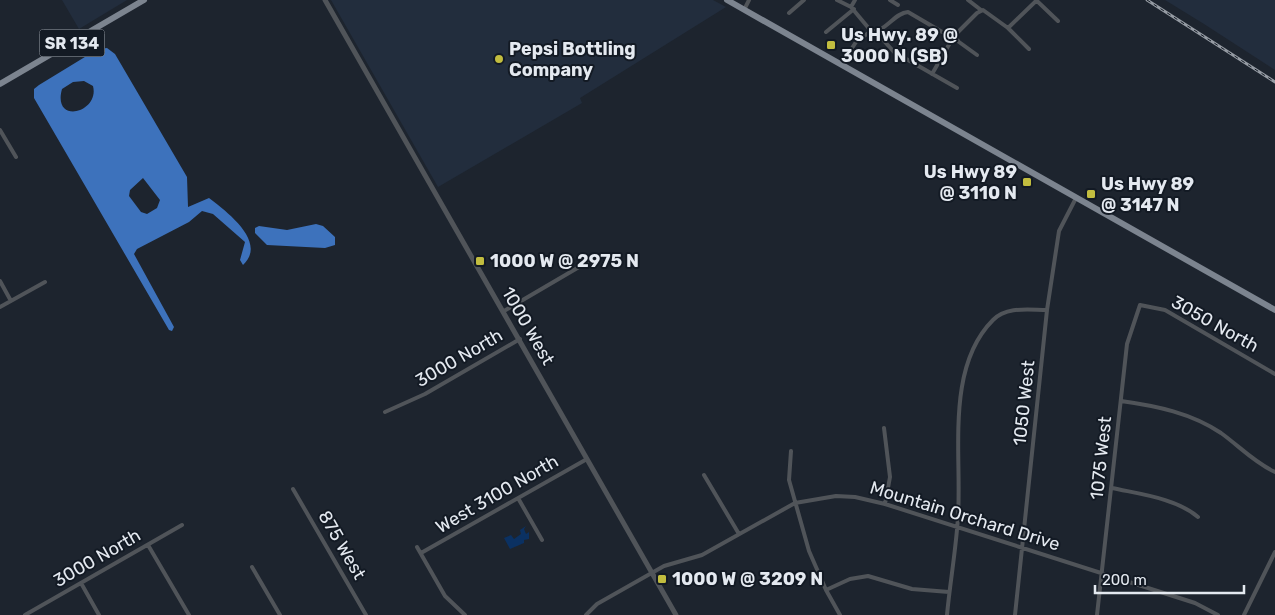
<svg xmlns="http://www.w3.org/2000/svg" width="1275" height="615" viewBox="0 0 1275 615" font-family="Rubik,sans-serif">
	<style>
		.built { fill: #222d3d }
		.green { fill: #0b3162 }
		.water { fill: #3d72bc; fill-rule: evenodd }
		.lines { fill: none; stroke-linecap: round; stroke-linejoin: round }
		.minor { stroke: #505459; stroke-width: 4 }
		.tertiary { stroke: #505459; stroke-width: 5 }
		.primary { stroke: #7c848f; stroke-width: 6 }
		.rail-casing { stroke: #959ba3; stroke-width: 3 }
		.rail { stroke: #131a24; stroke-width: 1; stroke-dasharray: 4; stroke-linecap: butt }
		.poi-dot { fill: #c2bd3f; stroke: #131a24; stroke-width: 2 }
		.labels { text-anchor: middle; stroke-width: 4; stroke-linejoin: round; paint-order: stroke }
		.shield { fill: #131a24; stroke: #a5abb3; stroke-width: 1 }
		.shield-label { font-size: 16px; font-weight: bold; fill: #e4e9f0 }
		.poi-label { font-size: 18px; font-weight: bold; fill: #e4e9f0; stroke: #131a24; text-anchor: start }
		.street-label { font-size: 18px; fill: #e4e9f0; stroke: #131a24 }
	</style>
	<rect width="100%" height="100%" fill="#1d242e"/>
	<path class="built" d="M62 0H127L79 29Z
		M331 0H713L726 7 580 98 582 103 438 187Z
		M1165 0H1275V70L1204 24Z"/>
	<path class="green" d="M526 526 524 529 526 534 529 532V539L524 540V543L510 549 504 538 511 535 514 539 521 534 520 530Z"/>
	<path class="water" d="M107 48 115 54 187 177 188 207 209 198C226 211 268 242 243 265L240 260 245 242 213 214 202 211 189 222 137 249 134 254 174 327 172 331 169 330 34 98V89L39 85 98 49ZM84 81 93 86C100 113 52 125 62 89L73 82ZM143 178 160 200 157 208 147 214 141 212 129 196 130 190Z
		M316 224 323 226 335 237V245L325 248 267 245 255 233V228L259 226 287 230Z"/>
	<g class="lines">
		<path class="minor" d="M837 0 851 7 871 31
			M890 0 898 5
			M968 0 981 10
			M1036 0 1058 21
			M851 7 855 0
			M744 10 749 0
			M789 13 804 0
			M1008 28 1037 0
			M826 32 854 9
			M876 32 894 52 957 88
			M841 65 856 42 871 31C885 33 894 13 908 12L949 36H954L977 13 983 10 1008 28 1029 49
			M932 74 954 36 959 42 977 55
			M0 130 16 157
			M0 281 11 301
			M0 307 45 282
			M504 311 591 260
			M1121 401C1157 406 1191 413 1221 433 1239 446 1255 463 1275 472
			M385 412 425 394 520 339
			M884 428 890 477 885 504
			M791 451 789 480 809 551 826 590 840 615
			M704 475 739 534
			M1112 488C1139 494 1176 498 1198 517
			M293 489 366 615
			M518 498 542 540
			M148 545 189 615
			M417 547 445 596 465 615
			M421 553 587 459
			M252 567 280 615
			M81 583 99 615
			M826 590 850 579 868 576 912 589 949 592
			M25 615 182 525
			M586 615 597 604 664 566 702 555 795 503 836 496 855 497 885 504 1195 603 1218 615
			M947 615C950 582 956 550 958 517 962 455 945 368 993 320 1007 306 1029 310 1047 310
			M1015 615 1047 310 1059 231 1076 198
			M1097 615 1127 344 1140 305 1165 310 1275 374
			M1244 615 1275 552"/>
		<path class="tertiary" d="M325 0 676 615"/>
		<path class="primary" d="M727 0 1275 310
			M0 84 144 0"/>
		<g class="rail-casing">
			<path id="rail" d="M1147 0 1275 82"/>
		</g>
		<use href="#rail" class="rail"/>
	</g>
	<g class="poi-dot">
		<rect x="826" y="40" width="10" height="10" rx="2.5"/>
		<circle cx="499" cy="59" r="5"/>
		<rect x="1022" y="177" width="10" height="10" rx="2.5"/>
		<rect x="1086" y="189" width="10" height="10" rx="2.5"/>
		<rect x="475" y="256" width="10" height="10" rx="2.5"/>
		<rect x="657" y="574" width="10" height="10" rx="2.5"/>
	</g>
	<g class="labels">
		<rect class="shield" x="39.5" y="29.5" width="65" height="27" rx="4"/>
		<g class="shield-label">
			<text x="72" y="49">SR 134</text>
		</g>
		<g class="poi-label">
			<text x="841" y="41">Us Hwy. 89 @<tspan x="841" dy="21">3000 N (SB)</tspan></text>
			<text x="509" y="55">Pepsi Bottling<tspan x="509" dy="21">Company</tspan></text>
			<text x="1017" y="178" text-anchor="end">Us Hwy 89<tspan x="1017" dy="21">@ 3110 N</tspan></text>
			<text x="1101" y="190">Us Hwy 89<tspan x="1101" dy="21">@ 3147 N</tspan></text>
			<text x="490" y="267">1000 W @ 2975 N</text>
			<text x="672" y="585">1000 W @ 3209 N</text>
		</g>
		<g class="street-label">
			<text transform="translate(1215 324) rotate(29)" y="6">3050 North</text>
			<text transform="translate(528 326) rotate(60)" y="6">1000 West</text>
			<text transform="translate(459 358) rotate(-30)" y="6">3000 North</text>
			<text transform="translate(1024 403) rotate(-84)" y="6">1050 West</text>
			<text transform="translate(1101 458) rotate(-84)" y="6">1075 West</text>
			<text transform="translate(497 494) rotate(-30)" y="6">West 3100 North</text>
			<text transform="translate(965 516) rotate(17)" y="6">Mountain Orchard Drive</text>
			<text transform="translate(342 545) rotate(60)" y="6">875 West</text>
			<text transform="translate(97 558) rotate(-30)" y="6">3000 North</text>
		</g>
	</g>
	<path d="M1095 585v8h149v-8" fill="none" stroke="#e4e9f0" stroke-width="2.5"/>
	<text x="1102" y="585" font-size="15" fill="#e4e9f0" stroke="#131a24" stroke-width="4" paint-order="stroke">200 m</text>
</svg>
